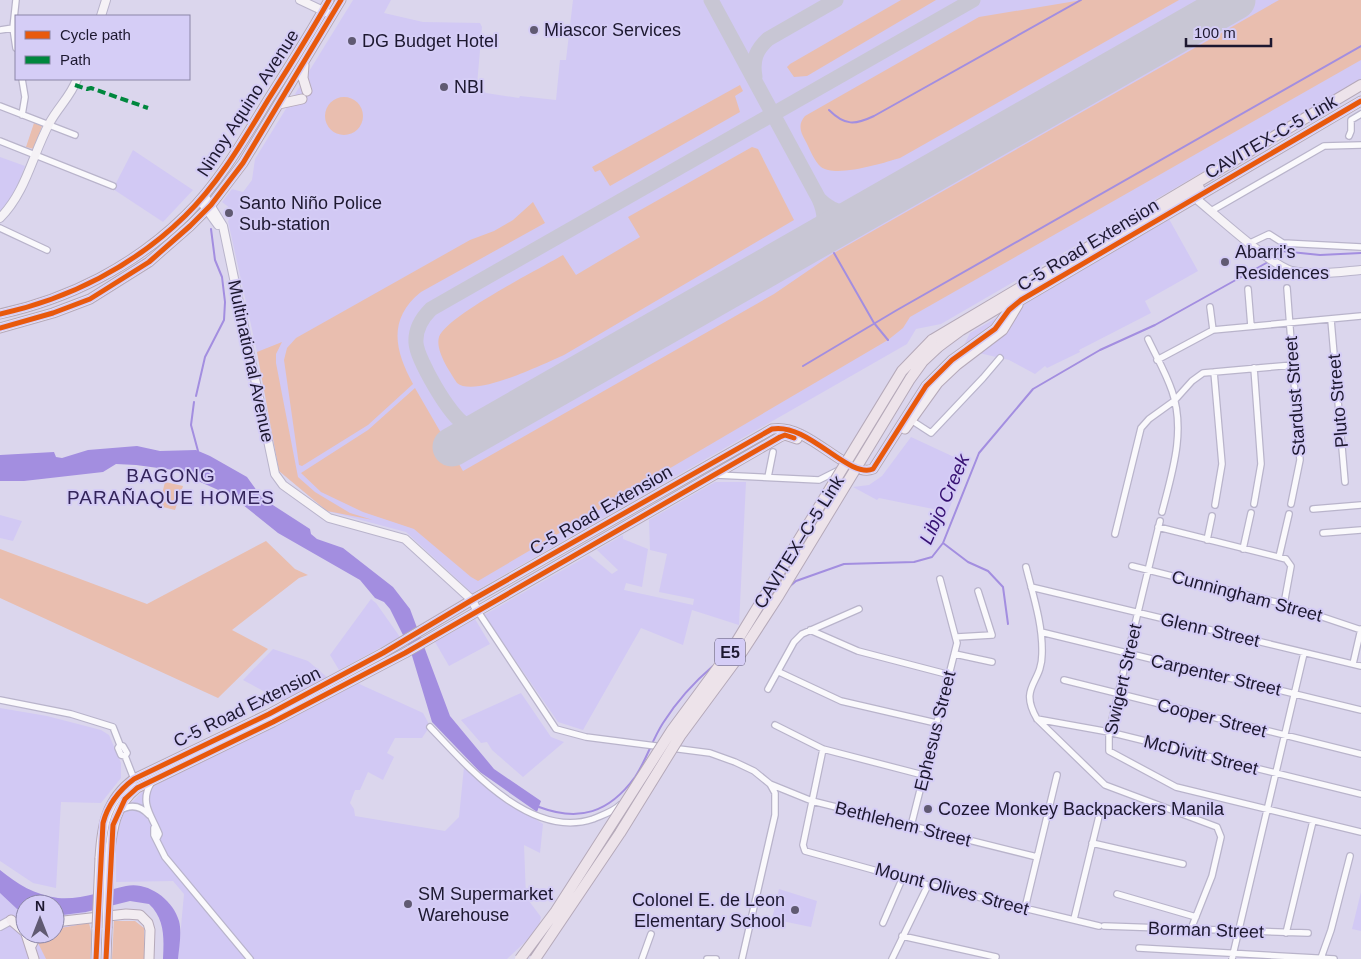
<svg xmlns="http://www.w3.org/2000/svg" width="1361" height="959" viewBox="0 0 1361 959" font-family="Helvetica,sans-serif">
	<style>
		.built { fill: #d2c9f4 }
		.green { fill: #e9beaf }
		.water { fill: #a38ee0 }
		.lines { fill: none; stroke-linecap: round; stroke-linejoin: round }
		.stream { stroke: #a38ee0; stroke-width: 2 }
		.taxiway { stroke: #c8c6d4; stroke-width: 15 }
		.runway { stroke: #c8c6d4; stroke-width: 39 }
		.street-casing { stroke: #b9b4cb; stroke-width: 8 }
		.secondary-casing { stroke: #b9b4cb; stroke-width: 10 }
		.primary-casing { stroke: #b5a9b9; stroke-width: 11 }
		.highway-casing { stroke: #b5a9b9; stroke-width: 12 }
		.street { stroke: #faf9fc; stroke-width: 5.5 }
		.secondary { stroke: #f5f2f6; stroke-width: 8 }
		.primary { stroke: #f2ecf1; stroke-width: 9 }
		.highway { stroke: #ede3ea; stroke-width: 10 }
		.primary-bridge-casing { stroke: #b5a9b9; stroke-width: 11; stroke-linecap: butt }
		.highway-bridge-casing { stroke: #b5a9b9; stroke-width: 12; stroke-linecap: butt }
		.primary-bridge { stroke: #f2ecf1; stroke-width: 9 }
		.highway-bridge { stroke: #ede3ea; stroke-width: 10 }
		.quiet { stroke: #00873e; stroke-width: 4; stroke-dasharray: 8 4; stroke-linecap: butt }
		.cycleway-casing { stroke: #d5cdf6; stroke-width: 8 }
		.cycleway { stroke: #e8590c; stroke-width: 5 }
		.poi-dot { fill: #605a72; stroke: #d5cdf6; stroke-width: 2 }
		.labels { text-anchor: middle; stroke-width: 4; stroke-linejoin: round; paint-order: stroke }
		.shield { fill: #d5cdf6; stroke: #544e6b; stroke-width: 1 }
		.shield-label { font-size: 16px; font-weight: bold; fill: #1d1830 }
		.poi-label { font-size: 18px; fill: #1d1830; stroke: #d5cdf6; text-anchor: start }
		.street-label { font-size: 18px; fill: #1d1830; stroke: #d5cdf6 }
		.neighbourhood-label { font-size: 19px; letter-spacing: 1px; fill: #33245a; stroke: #d5cdf6 }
		.water-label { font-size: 19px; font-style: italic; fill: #371172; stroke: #d5cdf6 }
	</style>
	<rect width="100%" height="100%" fill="#dbd6ed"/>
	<path class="built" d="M353 0H391L384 13 423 22 480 23 482 27 477 85 486 93 519 98 520 96 556 100 560 60H566L573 0H1361V80L941 324 916 329 907 344 472 593 406 532 327 511 279 471 257 352 228 221 235 212 222 202 232 189 243 192 252 180 255 159Z
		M133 150 193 190 163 222 113 189Z
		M0 157 25 166 13 196 0 212Z
		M1169 219 1198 271 1145 301 1151 313 1079 350 1080 352 1047 368 1045 366 1035 374 1009 360 962 349 970 333Z
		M911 437 967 463 948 512 879 498 877 500 853 487 869 485 882 476Z
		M715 482H746L739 625 692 610 683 645 641 628 583 730 558 722 484 615 589 555 612 574 618 570 597 550 623 535V539L648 549 642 587 626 583 624 590 693 605 694 599 659 592 667 554 650 550 649 520Z
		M0 515 22 521 13 541 0 538Z
		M371 599 376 603 400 637 339 670 330 655Z
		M475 619 490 644 449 666 435 642Z
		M273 649 308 661 328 678 282 701 243 680Z
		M355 682 423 713 430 726 422 738H395L387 753 394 757 383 780 368 772 360 790H355L350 803 354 809 355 816 445 831 459 817 464 767 494 792 543 824 540 853 524 845 526 897 541 917 538 930 507 959H178L184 894 173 881 116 882V838L122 817 127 807 146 788 274 727Z
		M521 693 551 737 564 742 523 777 492 750 487 742 481 743 461 720Z
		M0 708 47 716 101 730 109 735 121 763V778L101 803 61 802 56 888 33 883 0 861Z
		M779 889 817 901 811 927 772 919Z
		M1361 892V931L1352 929Z
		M0 893 17 909 25 912V934H55V916L86 912V959H0Z"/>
	<path class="green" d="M901 0H936L807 76 794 77 787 67 790 64Z
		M1082 0H1179L900 158C883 163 836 178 821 167 814 161 810 149 805 140 800 131 798 124 805 116L979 17Z
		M1279 0H1361V60L910 317 903 328 888 340 478 581 471 577 414 529 363 512 321 492 301 473 368 430 415 388 463 471 774 294 834 253Z
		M740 85 743 91 735 96 740 112 610 186 600 170 595 172 592 167Z
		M325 116a19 19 0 1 1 38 0a19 19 0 1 1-38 0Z
		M34 123 42 126 34 149 26 147Z
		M752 147 758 149 794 220 564 355C543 364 475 398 457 383 450 372 435 351 439 337 446 316 541 268 563 255L576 275 640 237 628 217Z
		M533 202 545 223 421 292C387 319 395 351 413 384L368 425 302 466 299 465 284 360 287 348 296 338 470 240 494 231 513 220Z
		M282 342 276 354V363L298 477 315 492 350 513 373 520 327 511 279 471 257 352Z
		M165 482 183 486 175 510 159 506Z
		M266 541 295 569 308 575 299 578 232 630 268 649 218 698 0 598V549L147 604Z
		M114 921H135L144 928V959H112Z
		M89 923 92 935 90 959H46L38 943 41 936 55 934V929Z"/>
	<path class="water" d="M137 446 160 451 196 450 210 456 247 477 262 498 310 529 311 534 317 539 343 548 393 587 410 609 450 716 494 769 541 801 537 812 480 772 432 722 410 649 390 609 384 602 375 598 360 580 278 533 232 496 173 470 136 465 116 464 103 472 24 481H0V455L54 452 56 457 62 458 88 450Z
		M0 870C17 884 35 895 58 898 81 900 104 891 126 886 147 881 173 899 179 921 182 932 179 948 178 959H163C164 938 165 919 149 904L130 901 86 912 55 916V904H25V912L17 909 0 893Z"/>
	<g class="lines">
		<path class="stream" d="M829 110C845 126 855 125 874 116L1081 0
			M834 253 874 323 888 340
			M1273 257 1281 251 1320 255 1361 253
			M803 366 897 310 1361 46
			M196 396 205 357 224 320 225 302 222 277 215 260 211 229
			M194 402 191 425 198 451
			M943 543 968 562 988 571 1003 587 1008 624
			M789 587 796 581 844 564 914 562 932 557 943 543 979 453 1033 389 1100 350 1155 325 1268 262
			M754 623 760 615
			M539 807C579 822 609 813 635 777 646 761 652 740 663 723 677 701 693 683 713 666"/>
		<path class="taxiway" d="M711 0 819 199C836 216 852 215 873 207
			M755 77C752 60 756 50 768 39L836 0
			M811 242C826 229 827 217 819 199
			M498 421C487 425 475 430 465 424 450 417 417 359 416 343 415 329 422 318 431 309L973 0"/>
		<path class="runway" d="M452 447 1236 0"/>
		<g class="street-casing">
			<path id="street" d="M16 0 13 28 16 48
				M0 30 13 28
				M22 79 25 97 22 115
				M0 106 75 135
				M1349 136 1351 131V120L1361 114
				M0 141 113 186
				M1211 211 1324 146 1361 145
				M0 228 47 250
				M1250 243 1269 234 1283 243 1361 247
				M1287 288 1300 460 1291 504
				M1248 289 1251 326
				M1210 307 1213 330
				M1331 320 1345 482
				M1148 339C1156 356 1166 373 1172 391 1186 431 1172 473 1162 512
				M1157 360 1213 330 1361 316
				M1214 372 1222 464 1215 505
				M911 420 931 433 983 378 1000 358
				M716 475 819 480 839 470
				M768 477 773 452
				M1254 504 1261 464 1254 368
				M1313 509 1361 505
				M1160 521 1109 732V751L1176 787 1361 832
				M1158 527 1286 559 1291 566 1284 604
				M1323 533 1361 530
				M1115 534 1141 428 1149 419 1174 401 1192 381 1203 373 1293 365
				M1207 540 1212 516
				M1243 549 1251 513
				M1279 557 1289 514
				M1132 566 1284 604 1361 630
				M1026 567C1033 595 1043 625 1042 654 1042 684 1018 686 1037 719L1105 785 1217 827 1221 837 1212 876 1191 929
				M1031 587 1361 666
				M477 610 556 729 586 737 710 753 735 762 754 771 770 784 775 793V815L742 959
				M810 630 858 651 950 675
				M1041 632 1361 710
				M957 637 992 635 978 591
				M955 654 992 662
				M1353 664 1361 629
				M779 672 841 701 936 723
				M1064 680 1361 754
				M768 689 794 642 802 634 859 609
				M0 700 71 714 113 727 120 745 118 748 121 755 125 756
				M1037 719 1109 732 1361 794
				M775 725 823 749 923 775
				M430 727C468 767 530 840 593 819 602 815 613 812 620 805
				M120 745 123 746 127 753 125 756 134 779
				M823 749 803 845 805 851 928 885 1099 926
				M151 783C139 803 152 816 159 834L157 838
				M770 784 812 801 1037 857
				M119 811C130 804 140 805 149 815
				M911 826 957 643 940 579
				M154 828V835L165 857 250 959
				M1092 843 1183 864
				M1117 894 1196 917
				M1025 908 1057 775
				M1074 919 1101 808
				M883 923 903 877
				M1104 926 1308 933
				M1286 933 1313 821
				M902 936 996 957
				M1139 948 1334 959
				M1321 958 1331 930 1350 856
				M642 959 651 934
				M707 959H716
				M892 959 928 885
				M1232 959 1304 653"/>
		</g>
		<g class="secondary-casing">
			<path id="secondary" d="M300 0 332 15
				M101 16 106 0
				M204 195 223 226 275 474 283 485 329 518 405 539 472 600 477 610
				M1194 197C1215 214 1270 265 1292 271 1314 276 1339 272 1361 270
				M200 200 218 225
				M0 218C26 192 32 156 49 124 58 107 71 96 77 79
				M0 926 11 920"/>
		</g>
		<g class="primary-casing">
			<path id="primary" d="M304 65 303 78 307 91
				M279 104 302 99
				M0 314C69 299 134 266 185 216 219 183 243 141 268 100 289 67 310 34 329 0
				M0 328 53 313 90 299 149 262 190 226 211 205 243 163 341 0
				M905 429 938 383 957 365 1003 330 1018 305
				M100 858C102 825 106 800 134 779L269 714 383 653 472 600 772 429C808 422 848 479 873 469L926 386 952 360 995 329 1009 310 1021 300 1361 101
				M109 858C112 831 114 806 137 788L273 722 405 653 780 437 785 435 797 439
				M11 920 25 932
				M55 922 126 914 140 915 148 923 150 930 149 959
				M26 934 34 959
				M31 946 37 934
				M96 959 97 928
				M106 959 107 928"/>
		</g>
		<g class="highway-casing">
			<path id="highway" d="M932 340 1361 85
				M938 347 961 330 1199 188"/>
		</g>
		<use href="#street" class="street"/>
		<use href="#secondary" class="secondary"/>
		<use href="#primary" class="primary"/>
		<use href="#highway" class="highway"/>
		<g class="primary-bridge-casing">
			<path id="primary-bridge" d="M97 928 100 858
				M107 928 109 858"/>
		</g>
		<g class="highway-bridge-casing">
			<path id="highway-bridge" d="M520 959 556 911 672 730 734 646 902 371 932 340
				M535 959 620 833 680 736 742 652 779 595 910 379 923 361 938 347"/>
		</g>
		<use href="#primary-bridge" class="primary-bridge"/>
		<use href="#highway-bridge" class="highway-bridge"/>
		<path class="quiet" d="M75 85 87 89 91 88 148 108"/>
		<g class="cycleway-casing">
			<path id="cycleway" d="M0 314C69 299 134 266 185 216 219 183 243 141 268 100 289 67 310 34 329 0
				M0 328 53 313 90 299 149 262 190 226 211 205 243 163 341 0
				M96 959 103 823C108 804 118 791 134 779L269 714 383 653 472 600 772 429C808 422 848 479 873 469L926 386 952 360 995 329 1009 310 1021 300 1361 101
				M106 959 113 825 125 799 137 788 273 722 405 653 780 437 785 435 794 438"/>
		</g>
		<use href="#cycleway" class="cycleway"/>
	</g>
	<g class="poi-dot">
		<circle cx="534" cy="30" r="5"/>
		<circle cx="352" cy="41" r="5"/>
		<circle cx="444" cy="87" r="5"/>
		<circle cx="229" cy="213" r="5"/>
		<circle cx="1225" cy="262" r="5"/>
		<circle cx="928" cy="809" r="5"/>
		<circle cx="408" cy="904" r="5"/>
		<circle cx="795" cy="910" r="5"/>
	</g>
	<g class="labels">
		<rect class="shield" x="715" y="638.5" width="30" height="27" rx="4"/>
		<g class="shield-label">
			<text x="730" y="658">E5</text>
		</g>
		<g class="poi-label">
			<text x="544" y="36">Miascor Services</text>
			<text x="362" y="47">DG Budget Hotel</text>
			<text x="454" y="93">NBI</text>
			<text x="239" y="209">Santo Niño Police<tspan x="239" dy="21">Sub-station</tspan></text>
			<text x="1235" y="258">Abarri's<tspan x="1235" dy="21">Residences</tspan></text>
			<text x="938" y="815">Cozee Monkey Backpackers Manila</text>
			<text x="418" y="900">SM Supermarket<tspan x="418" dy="21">Warehouse</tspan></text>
			<text x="785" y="906" text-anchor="end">Colonel E. de Leon<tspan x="785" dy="21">Elementary School</tspan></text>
		</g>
		<g class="street-label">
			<text transform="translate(248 103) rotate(-57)" y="6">Ninoy Aquino Avenue</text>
			<text transform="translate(1271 137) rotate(-30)" y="6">CAVITEX-C-5 Link</text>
			<text transform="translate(1088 245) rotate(-31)" y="6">C-5 Road Extension</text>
			<text transform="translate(251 361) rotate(78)" y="6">Multinational Avenue</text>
			<text transform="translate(1295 396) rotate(-94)" y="6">Stardust Street</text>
			<text transform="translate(1338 401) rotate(-95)" y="6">Pluto Street</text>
			<text transform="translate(601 510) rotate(-30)" y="6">C-5 Road Extension</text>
			<text transform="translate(799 542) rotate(-58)" y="6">CAVITEX–C-5 Link</text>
			<text transform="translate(1247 596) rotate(15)" y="6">Cunningham Street</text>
			<text transform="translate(1210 630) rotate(13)" y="6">Glenn Street</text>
			<text transform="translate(1216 675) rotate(13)" y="6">Carpenter Street</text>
			<text transform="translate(1123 679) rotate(-77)" y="6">Swigert Street</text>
			<text transform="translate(247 707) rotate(-26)" y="6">C-5 Road Extension</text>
			<text transform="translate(1212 718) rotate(14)" y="6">Cooper Street</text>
			<text transform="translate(935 731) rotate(-76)" y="6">Ephesus Street</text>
			<text transform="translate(1201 755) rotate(14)" y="6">McDivitt Street</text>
			<text transform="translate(903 824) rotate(14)" y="6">Bethlehem Street</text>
			<text transform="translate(952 889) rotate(15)" y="6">Mount Olives Street</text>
			<text transform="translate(1206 930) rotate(2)" y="6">Borman Street</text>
		</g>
		<g class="neighbourhood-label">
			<text x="171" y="482">BAGONG<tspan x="171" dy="22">PARAÑAQUE HOMES</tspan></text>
		</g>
		<g class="water-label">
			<text transform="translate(944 499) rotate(-66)" y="7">Libjo Creek</text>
		</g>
	</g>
	<rect x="15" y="15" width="175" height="65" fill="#d5cdf6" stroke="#8b85a7"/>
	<rect x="25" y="31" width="25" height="8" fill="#e8590c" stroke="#8b85a7"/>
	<text x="60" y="40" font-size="15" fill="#1d1830">Cycle path</text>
	<rect x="25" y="56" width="25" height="8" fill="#00873e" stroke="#8b85a7"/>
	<text x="60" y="65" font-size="15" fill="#1d1830">Path</text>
	<g transform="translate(40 919)"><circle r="24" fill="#d5cdf6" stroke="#8b85a7"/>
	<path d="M0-4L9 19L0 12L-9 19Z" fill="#605a72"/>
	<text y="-8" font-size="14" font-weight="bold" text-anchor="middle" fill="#1d1830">N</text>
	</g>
	<path d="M1186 38v8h85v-8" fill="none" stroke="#1d1830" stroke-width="2.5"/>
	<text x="1194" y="38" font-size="15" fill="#1d1830" stroke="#d5cdf6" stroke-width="4" paint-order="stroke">100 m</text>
</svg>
